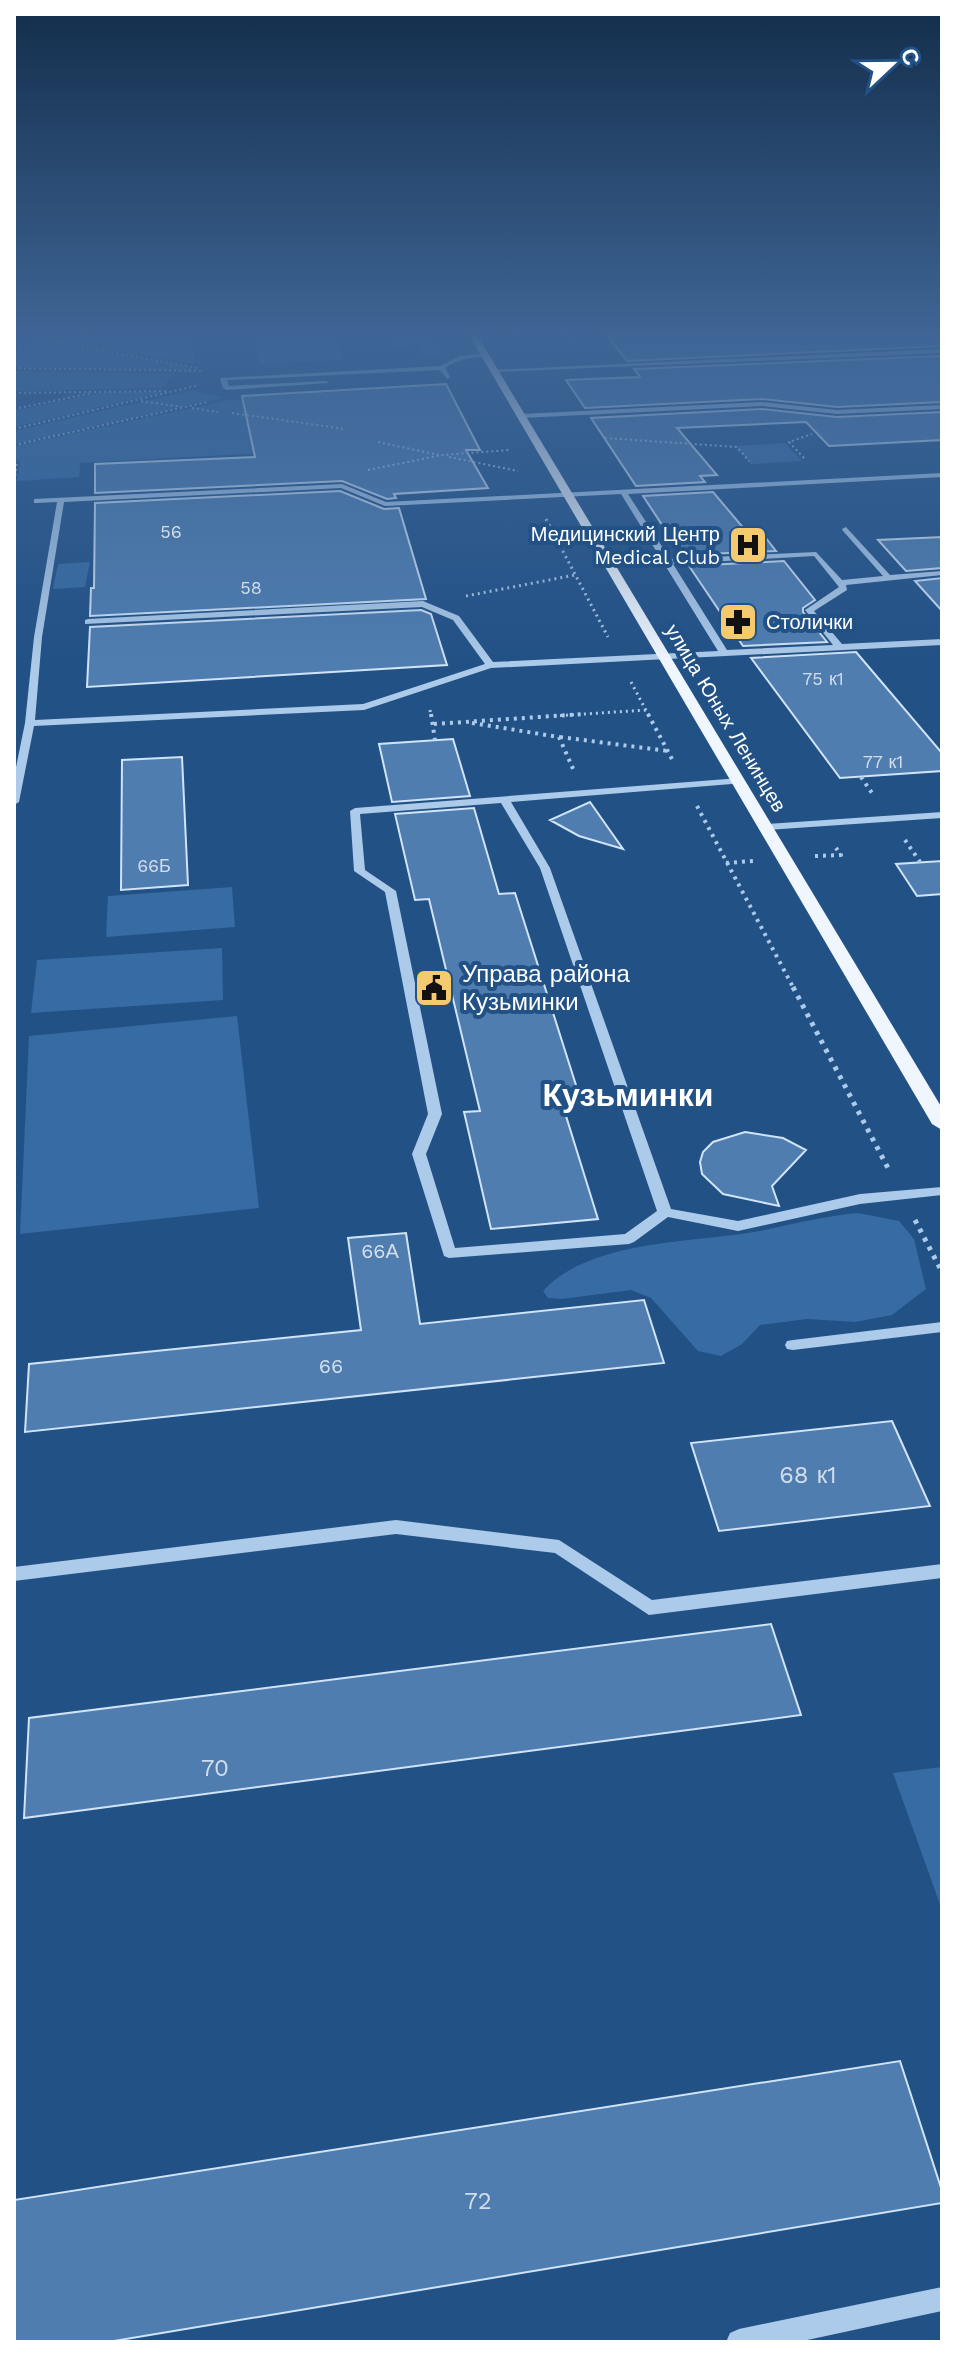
<svg xmlns="http://www.w3.org/2000/svg" width="956" height="2356" viewBox="0 0 956 2356" font-family="'Work Sans',sans-serif">
	<style>
		.green { fill: #366ba3 }
		.building { fill: #4f7db0; stroke: #d0e3f7; stroke-width: 2 }
		.lines { fill: none; stroke-linecap: round; stroke-linejoin: round }
		.path-far3 { stroke: #accae9; stroke-width: 2; stroke-dasharray: 2 3; stroke-linecap: butt }
		.path-far2 { stroke: #accae9; stroke-width: 3; stroke-dasharray: 2 4; stroke-linecap: butt }
		.path-far1 { stroke: #accae9; stroke-width: 4; stroke-dasharray: 3 5; stroke-linecap: butt }
		.path { stroke: #accae9; stroke-width: 5; stroke-dasharray: 4 6; stroke-linecap: butt }
		.minor { fill: #accae9; fill-rule: evenodd }
		.major { fill: #eff6fe; fill-rule: evenodd }
		.labels { text-anchor: middle; stroke-width: 8; stroke-linejoin: round; paint-order: stroke }
		.far-number-label { font-size: 18px; fill: #d3deeb }
		.far-poi-label { font-size: 20px; fill: #fff; stroke: #225186; text-anchor: end }
		.far-street-label { font-size: 20px; fill: #fff; stroke: #225186 }
		.number-label { font-size: 20px; fill: #d3deeb }
		.poi-label { font-size: 24px; fill: #fff; stroke: #225186; text-anchor: start }
		.near-number-label { font-size: 24px; fill: #d3deeb }
		.district-label { font-size: 32px; font-weight: bold; fill: #fff; stroke: #225186 }
	</style>
	<rect width="100%" height="100%" fill="#225186"/>
	<path class="green" d="M94 335H200L193 337 194 364 58 341Z
		M256 335H333L344 360 259 364Z
		M387 335H432L443 355 423 356 418 345 392 346Z
		M57 343 206 371 14 367V353L41 344Z
		M14 371 173 374 162 388 14 391Z
		M193 390 223 398 14 444V431Z
		M105 392H165L14 427V411Z
		M311 397 378 447 80 463 79 477 17 481 20 462 14 459V446L230 400Z
		M785 443 802 461 751 464 736 446Z
		M90 562 85 587 53 589 58 564Z
		M232 887 235 927 106 937 108 896Z
		M222 948 223 1000 31 1013 37 960Z
		M237 1016 259 1208 20 1234 29 1036Z
		M858 1213 899 1221 914 1239 926 1289 892 1315 855 1322 807 1319 760 1325 742 1344 721 1356 698 1351 651 1298 631 1290 562 1299 548 1298 543 1291C590 1239 695 1243 760 1231 793 1224 825 1216 858 1213Z
		M942 1767V1910L893 1773Z"/>
	<path class="building" d="M606 335H942V346L627 361Z
		M942 356V402L837 407 762 399 585 408 566 380 640 377 634 369Z
		M446 384 480 450H466L488 488 394 494 396 498 387 499 342 481 95 493V464L255 457 242 396Z
		M762 409 837 417 942 412V440L829 446 806 422 677 428 717 475 700 476 705 482 636 486 591 418Z
		M340 491 384 509 399 508 426 599 90 616 91 588H94L95 503Z
		M713 492 751 537H765L776 551 682 555 643 496Z
		M942 537V568L906 571 878 540Z
		M784 561 815 600 803 608V612L827 642 743 646 689 566Z
		M942 578V611L915 581Z
		M421 610 431 614 447 665 87 687 90 627Z
		M856 652 942 753V771L840 778 751 658Z
		M453 739 470 796 392 802 379 744Z
		M182 757 188 885 121 890 122 760Z
		M590 802 623 849 579 836 550 820Z
		M474 808 499 894 515 893 581 1101 562 1103 598 1219 491 1229 464 1112 480 1111 429 899 415 900 395 814Z
		M942 861V894L917 896 896 864Z
		M745 1132 783 1138 806 1150 772 1186 779 1206 723 1194 702 1174 700 1162 703 1152 713 1142Z
		M406 1233 420 1324 644 1300 664 1363 25 1432 29 1364 361 1330 348 1238Z
		M892 1421 930 1506 719 1531 691 1443Z
		M771 1624 801 1715 24 1818 29 1718Z
		M900 2061 942 2191V2203L108 2342H14V2200Z"/>
	<g class="lines">
		<path class="path-far3" d="M514 335 522 347
			M565 335 573 346
			M14 336 45 341
			M54 340 88 335
			M580 344 592 335
			M14 351 48 341 197 368
			M14 368 204 371
			M14 393 168 391
			M141 401 182 407
			M192 408 218 412
			M14 409 92 393
			M232 413 345 429
			M14 429 199 385
			M605 438 737 447 749 461
			M378 442 439 455
			M14 445 208 402
			M449 457 518 471
			M804 458 789 442 812 434
			M14 461 17 462 14 486
			M368 470 442 455 509 450"/>
		<path class="path-far2" d="M546 519 608 637
			M466 596 575 575
			M631 682 649 716
			M430 710 431 716
			M554 716 646 710"/>
		<path class="path-far1" d="M431 714 435 740
			M648 714 673 761
			M472 723 559 737 574 771
			M434 724 584 714
			M560 737 668 751
			M861 777 874 796
			M697 806 794 989
			M905 840 920 862
			M815 856 841 855 836 848
			M726 863 753 861"/>
		<path class="path" d="M793 987 890 1172
			M915 1220 942 1272"/>
		<path class="minor" d="M942 349V353L494 372 491 370Z
			M486 353 488 356C472 358 459 358 445 368L450 377 447 379 440 370 227 380 229 386 326 381 329 383 226 390 223 388 220 378 440 366 460 356Z
			M762 402 837 410 942 405V409L837 414 762 406 522 418 519 416 522 414Z
			M942 473V477L628 494 670 559 816 552 842 580 883 576 843 531 842 529 846 527 890 575 942 571V575L846 585 847 590 814 611 842 644 942 639V645L491 668 364 710 34 726 19 802 14 805V777L25 723 34 637 57 502 37 503H34V499L342 484 386 502ZM341 488 385 506 621 494 718 651 493 662 459 616 423 601 88 619 85 620V624L422 607 453 620 485 664 363 704 35 720 42 637 64 502ZM814 556 839 587 805 610 833 645 727 650 673 564Z
			M740 778 744 779V783L511 802 550 868 671 1209 738 1221 860 1194 942 1187V1195L860 1204 738 1231 668 1217 634 1242 629 1244 449 1258 444 1256 412 1154 428 1114 385 892 354 871 350 811 355 808ZM501 803 540 868 657 1211 625 1234 455 1248 426 1154 442 1114 396 891 365 870 360 814Z
			M942 812V818L767 830 762 827 767 824Z
			M942 1322V1332L793 1350 787 1349 785 1345 787 1341 793 1340Z
			M396 1520 559 1540 652 1600 942 1564V1578L649 1615 555 1553 396 1534 14 1581V1567Z
			M942 2287V2311L798 2342H726L730 2333 739 2329Z"/>
		<path class="major" d="M469 335H477L942 1108V1130L932 1124Z"/>
	</g>
	<linearGradient id="sky" x2="0" y2="1"><stop stop-color="#132d4a"/><stop offset="0.5" stop-color="#3e6595"/><stop offset="1" stop-color="#3e6595" stop-opacity="0"/></linearGradient>
	<rect width="956" height="664" fill="url(#sky)"/>
	<defs>
		<g id="hospital-square" transform="scale(2)"><rect x="-9" y="-9" width="18" height="18" rx="4" fill="#f5ca6e" stroke="#225186"/><path d="M-5-5h3v3.5h4V-5h3V5h-3V1.5h-4V5h-3Z" fill="#111"/></g>
		<g id="pharmacy-square" transform="scale(2)"><rect x="-9" y="-9" width="18" height="18" rx="4" fill="#f5ca6e" stroke="#225186"/><path d="M-2-6h4v4h4v4h-4v4h-4v-4h-4v-4h4Z" fill="#111"/></g>
		<g id="civic-square" transform="scale(2)"><rect x="-9" y="-9" width="18" height="18" rx="4" fill="#f5ca6e" stroke="#225186"/><path d="M-.6-6.5H3V-4.5H.6V-3L4-1V1h2V6H-6V1h2V-1L-.6-3ZM-1.2 2.5V6h2.4V2.5Z" fill="#111"/></g>
	</defs>
	<g fill-rule="evenodd">
		<use href="#hospital-square" x="748" y="545"/>
		<use href="#pharmacy-square" x="738" y="622"/>
		<use href="#civic-square" x="434" y="988"/>
	</g>
	<g class="labels">
		<g class="far-number-label">
			<text x="171" y="538">56</text>
			<text x="251" y="594">58</text>
			<text x="823" y="685">75 к1</text>
			<text x="883" y="768">77 к1</text>
			<text x="154" y="872">66Б</text>
		</g>
		<g class="far-poi-label">
			<text x="720" y="541">Медицинский Центр<tspan x="720" dy="23">Medical Club</tspan></text>
			<text x="766" y="629" text-anchor="start">Столички</text>
		</g>
		<g class="far-street-label">
			<text transform="translate(726 718) rotate(59)" y="7">улица Юных Ленинцев</text>
		</g>
		<g class="number-label">
			<text x="380" y="1258">66А</text>
			<text x="331" y="1373">66</text>
		</g>
		<g class="poi-label">
			<text x="462" y="982">Управа района<tspan x="462" dy="28">Кузьминки</tspan></text>
		</g>
		<g class="near-number-label">
			<text x="808" y="1483">68 к1</text>
			<text x="215" y="1776">70</text>
			<text x="478" y="2209">72</text>
		</g>
		<g class="district-label">
			<text x="628" y="1106">Кузьминки</text>
		</g>
	</g>
	<rect width="956" height="2356" fill="none" stroke="#ffffff" stroke-width="32"/>
	<g transform="translate(892 64) rotate(68)" stroke="#225186" stroke-width="6" paint-order="stroke">
	<path d="M0-6L14 30L0 20L-14 30Z" fill="#ffffff"/>
	<text y="-12" font-size="22" font-weight="bold" text-anchor="middle" fill="#ffffff">С</text>
	</g>
</svg>
